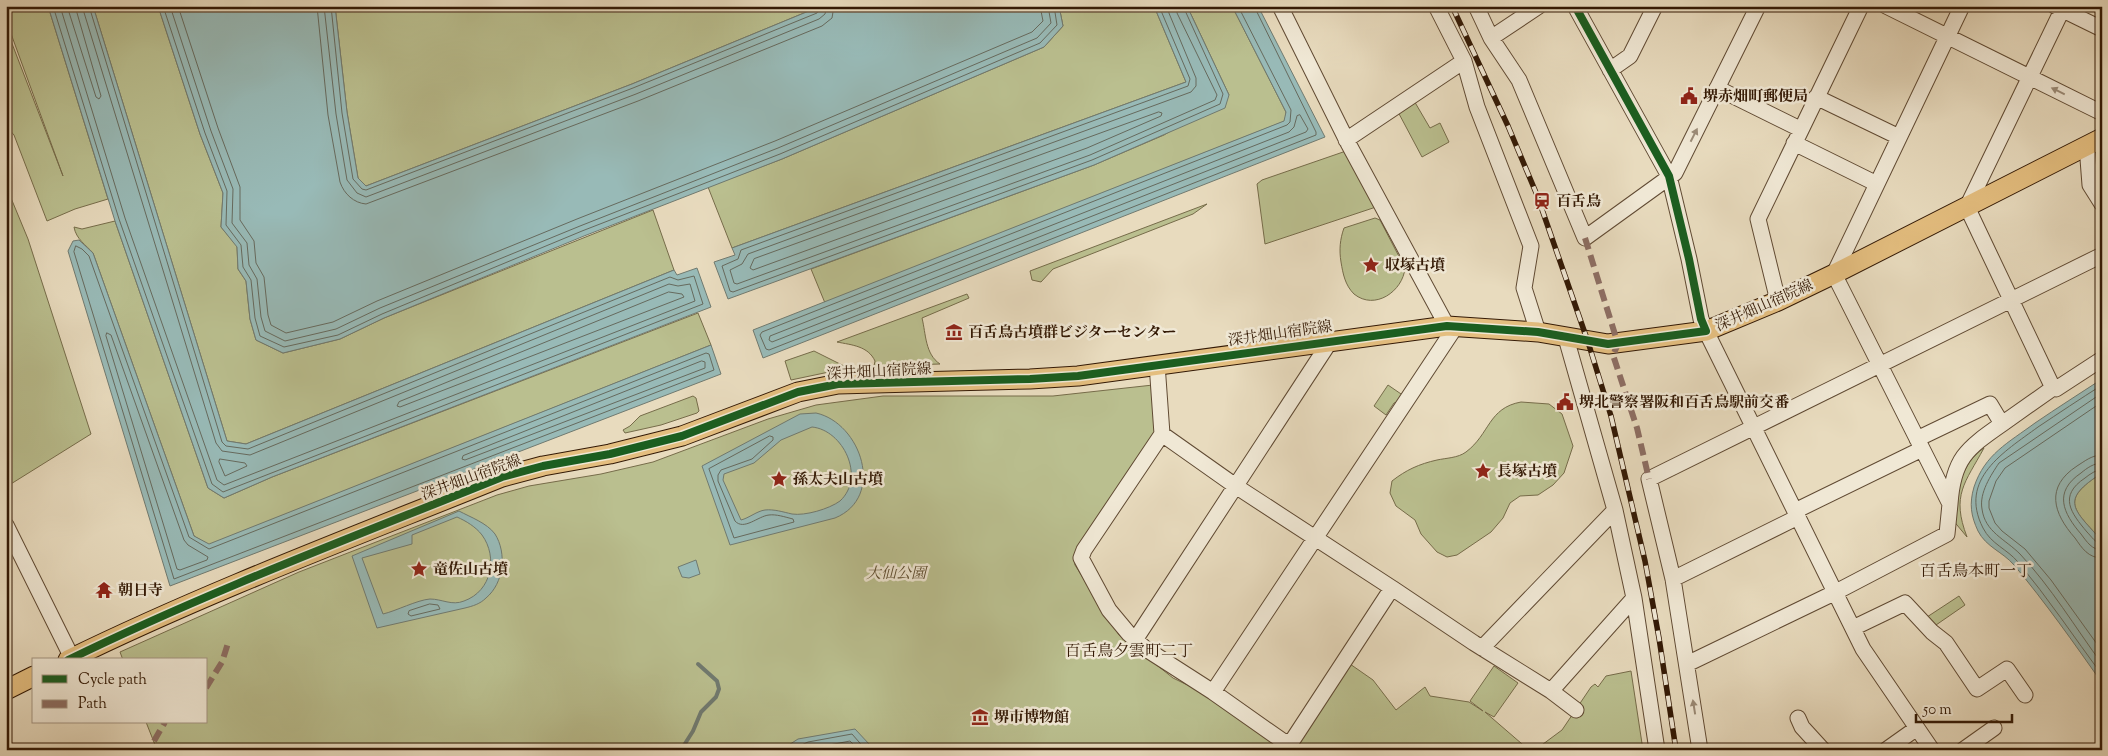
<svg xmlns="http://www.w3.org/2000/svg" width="2108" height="756" viewBox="0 0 2108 756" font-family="'Sorts Mill Goudy','Noto Serif JP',serif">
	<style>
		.green { fill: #babf8f; stroke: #766c4a }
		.water { fill: #98bab7; stroke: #707a70; fill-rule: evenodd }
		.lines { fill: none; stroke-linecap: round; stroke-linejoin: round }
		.shore { stroke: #666a5e; stroke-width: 1 }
		.stream { stroke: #707a70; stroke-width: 4 }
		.minor-casing { stroke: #604a33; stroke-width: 17 }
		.major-casing { stroke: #331905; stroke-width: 21 }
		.minor { stroke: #f0e8d5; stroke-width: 15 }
		.major { stroke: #e4be7f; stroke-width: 19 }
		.rail-casing { stroke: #331905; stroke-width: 5.5 }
		.rail { stroke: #f0e8d5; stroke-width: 4; stroke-dasharray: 11; stroke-linecap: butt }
		.quiet { stroke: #8d6e63; stroke-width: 6; stroke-dasharray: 12 6; stroke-linecap: butt }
		.cycleway-casing { stroke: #f0e8d5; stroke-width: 11 }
		.cycleway { stroke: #1b5e20; stroke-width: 8 }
		.oneway { fill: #9b8b77 }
		.labels { text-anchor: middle; stroke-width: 5; stroke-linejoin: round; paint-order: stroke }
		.poi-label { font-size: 15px; font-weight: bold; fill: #331905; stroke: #f0e8d5; text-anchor: start }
		.street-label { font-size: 15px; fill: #331905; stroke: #f0e8d5 }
		.park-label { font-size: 15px; font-style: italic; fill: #5c4b2e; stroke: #f0e8d5 }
		.neighbourhood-label { font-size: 16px; fill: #331905; stroke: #f0e8d5 }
	</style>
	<rect width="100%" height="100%" fill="#e8dbbe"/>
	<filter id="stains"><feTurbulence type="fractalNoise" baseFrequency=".004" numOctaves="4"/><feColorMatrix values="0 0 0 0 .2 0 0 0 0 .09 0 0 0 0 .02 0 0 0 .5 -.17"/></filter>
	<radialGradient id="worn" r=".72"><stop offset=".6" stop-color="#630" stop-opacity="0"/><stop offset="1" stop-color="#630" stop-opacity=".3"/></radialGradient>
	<path class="green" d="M6 6H48L108 199 75 209 47 221 14 135 6 126V28L63 176 6 20Z
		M93 6H158L200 134 223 193 221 227 237 246 238 269 246 281 250 319 256 340 283 353 340 339 384 318 653 210 674 270 246 444 227 441Z
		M335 6H821L632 84 366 186 358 178 347 112Z
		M1059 6H1154L1186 82 732 248 708 187 782 159 1044 47 1063 26Z
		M1187 6H1232L1286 112 1285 121 825 303 811 269 1094 165 1164 135 1229 95Z
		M1413 99 1430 128 1440 123 1449 142 1422 157 1397 110Z
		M1346 151 1376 207 1265 244 1257 184 1262 180Z
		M6 186 28 239 91 434 6 487Z
		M1207 204 1193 214 1053 269 1041 282 1032 280 1030 271Z
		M1375 218 1380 220 1405 268C1403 291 1375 311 1354 294 1345 285 1343 274 1341 262 1339 250 1340 239 1344 228Z
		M115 221 208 488 224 498 272 477 698 313 711 345 209 545 194 536 93 253C86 245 76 239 74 227L82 229Z
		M967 294 969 298 922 318C926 334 925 354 940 364L874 366 875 361C868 346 852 345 837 342Z
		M814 351 848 368 791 380 785 361Z
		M1153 385 1156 431 1074 559 1075 565 1119 635 1173 678 1210 696 1292 749 1350 664 1373 680 1396 710 1425 687 1430 696 1469 702 1483 711 1470 701 1494 666 1518 683 1494 717 1485 712 1529 750H157L146 722H206V660H123L120 652 299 572 497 495 529 486 601 474 653 462 768 419 816 405 883 396H1053Z
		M1388 385 1404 396 1400 401 1394 403 1386 415 1374 406Z
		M693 396 696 398 699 411 697 413 661 425 625 433 623 430 630 426 640 416Z
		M1521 402 1549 404 1562 414 1573 446 1564 473 1553 485 1538 495 1520 496 1510 503 1503 518 1491 532 1457 555 1447 557 1437 552 1421 534 1415 520 1396 506 1390 493 1392 481C1406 470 1419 464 1437 460 1446 458 1458 458 1466 452 1490 434 1488 408 1521 402Z
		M1984 448C1965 483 1951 495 1967 537L1952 519C1956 493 1961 463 1984 448Z
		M2102 473V541C2074 509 2058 501 2102 473Z
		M1959 596 1965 605 1936 625 1927 617Z
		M1631 671 1643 750H1535L1562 730 1591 687 1595 684 1598 687 1606 676Z"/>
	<path class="water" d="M48 6H93L227 441 246 444 674 270 677 275 697 268 711 307 272 477 224 498 208 488 115 221Z
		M158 6H335L347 112 358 178 366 186 632 84 821 6H1059L1063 26 1044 47 782 159 584 236 384 318 340 339 283 353 256 340 250 319 246 281 238 269 237 247 221 227 223 193 200 134Z
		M1154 6H1187L1229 95 1225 108 1094 165 728 299 714 262 735 255 732 248 1186 82Z
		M1232 6H1258L1325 137 763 358 753 330 1284 121 1286 112Z
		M79 240 93 253 194 536 209 544 711 345 721 374 170 586 68 251 73 241Z
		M2102 379V473C2058 501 2074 509 2102 541V683C2074 643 2045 602 2014 565 2003 552 1986 547 1978 531 1971 516 1969 504 1974 487 1985 454 2008 443 2035 423 2057 408 2079 394 2102 379Z
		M816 413C861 423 886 497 835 518L730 545 702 466 800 414ZM812 427C843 430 866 477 840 501 829 509 805 516 792 514 783 512 774 509 765 510 757 511 749 518 741 520L723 480 724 474 754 463 781 440Z
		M459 511C470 517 487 523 495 534 507 553 504 583 486 598 480 604 473 606 465 608L377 628 352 556ZM457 517C466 521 476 527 482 535 498 557 492 591 464 601 452 606 442 599 430 599 417 600 396 611 383 614L362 558 412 544V535Z
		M696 560 700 574 689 578 682 577 678 567Z
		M855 729 870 745 871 748 867 750H781L798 739Z"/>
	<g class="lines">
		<path class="shore" d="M53 6 119 219 212 484 223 492 703 304 694 276 678 280 670 277 248 449 226 446 222 442 89 6
			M60 6 125 218 217 480 224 485 695 301 690 284 678 286 669 284 250 455 222 451 216 443 82 6
			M67 6 96 97 99 99 101 96 75 6
			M163 6 205 133 227 191 226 225 241 245 243 267 251 280 255 318 260 336 284 347 338 335 382 314 582 231 780 154 1040 43 1057 25 1054 6
			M170 6 211 131 233 189 232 223 247 243 249 265 257 279 261 317 265 331 285 341 336 329 380 308 580 226 778 148 1037 38 1051 23 1048 6
			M178 6 218 128 240 187V220L254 241 256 263 264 277 268 315 271 325 286 333 333 322 377 301 577 219 775 141 1032 32 1043 21 1040 6
			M317 6 328 115 340 182C344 194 354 203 366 204L638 101 822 26 832 18 834 6
			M324 6 336 114 347 180 357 193 366 197 636 94 819 19 825 14 827 6
			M331 6 342 113 353 179 362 189 366 190 633 88 817 13 821 6
			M1159 6 1190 79 1188 86 741 250 738 259 722 266 730 291 733 292 1092 160 1220 104 1223 94 1183 6
			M1166 6 1196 78V86L1191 92 748 254 742 264 730 270 734 283 737 284 1090 155 1215 100 1217 95 1177 13 1176 6
			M1238 6 1291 110 1290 122 1287 125 762 332 760 335 766 349 769 350 1316 135V132L1254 6
			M1159 112 1162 113 1161 116 1087 148 753 270 750 268 754 259Z
			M1300 115 1308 129 1306 132 772 342 769 340 770 336 1289 132 1294 127 1297 116Z
			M76 246 82 249 89 256 189 537 209 549 706 353 709 354 714 370 174 579 74 252Z
			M669 292 682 294 684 297 400 407 397 406 399 402Z
			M107 333 111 335 184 540 188 545 208 557 207 560 180 570 177 569 106 336Z
			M702 361 705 362V368L465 460 462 459 463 456Z
			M2102 385C2080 399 2059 413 2038 427 2004 452 1958 479 1983 528 1991 544 2007 549 2018 562 2048 598 2074 637 2102 675
			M2102 393 1999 463C1991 475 1979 493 1982 509 1985 532 2005 539 2020 554 2051 587 2075 627 2102 664
			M2102 402 2005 468 1996 481 1989 501V508L1995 523 2002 531 2025 549 2051 580 2102 651
			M770 436 773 437V440L752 459 721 470 718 475V481L735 521C744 531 758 516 769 515 776 514 785 517 793 519L794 522 734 538 709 469Z
			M2102 455C2092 455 2085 461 2077 466 2045 487 2053 513 2075 538 2082 548 2088 558 2102 558
			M220 459 245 463 247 466 225 476 219 462Z
			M2102 463C2094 463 2087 468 2081 473 2053 492 2063 513 2081 534 2087 542 2092 550 2102 550
			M2102 469C2096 470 2090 474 2085 478 2058 496 2071 513 2087 532 2092 537 2095 543 2102 544
			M430 604 438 605 440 609 411 616 408 614 409 611Z
			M791 750 808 742 852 734 866 750
			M803 750 850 741 859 750"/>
		<path class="stream" d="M681 750 693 731 701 712 716 697 719 689 717 681 698 664"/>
		<g class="minor-casing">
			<path id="minor" d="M1280 6 1348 143 1447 326
				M1436 6 1464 61 1477 107 1531 246 1524 288 1538 332
				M1476 6 1491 38 1519 80 1585 238 1675 173 1758 6
				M1575 6 1669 176 1689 259 1701 319 1706 331 1863 649 1932 750
				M1886 6 2102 113
				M2055 6 2102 29
				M1491 38 1539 6
				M1610 70 1630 56 1655 6
				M1717 88 1800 129
				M1816 97 1899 137
				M1346 140 1464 61
				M1794 143 1877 184
				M2087 146 2090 185 2102 204
				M1778 301 1758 219 1861 6
				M1566 338 1615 510 1634 598 1657 750
				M1157 364 1162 434 1084 550 1081 558 1109 610 1129 634 1146 649 1213 692 1284 742 1292 741 1392 588 1474 643 1551 691 1576 710
				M2053 388 2056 389 2102 359
				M1162 434 1237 487 1392 588
				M1917 439 1990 404 2002 424 2053 388 1967 207 2064 6
				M1950 504C1953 459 1966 449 2002 424
				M1795 511 1922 449
				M6 525 72 658
				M1673 579 1798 517
				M1853 628 1905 603 1932 632 1946 643 1977 689 2007 669 2025 695
				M1135 640 1331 340
				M1482 648 1615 510
				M1687 664 1836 592 1947 534 1950 504 1834 274 1962 6
				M1551 691 1634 598
				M1213 692 1456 326
				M1798 718 1802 727 1823 750
				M1700 750 1673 579 1649 479 2102 255
				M1886 750 1917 728
				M1963 750 1994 728"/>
		</g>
		<g class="major-casing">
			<path id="major" d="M68 660C209 591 356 536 502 477L543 466 610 454 682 436 798 392 838 384 1030 379 1078 376 1447 326 1538 332 1608 344 1706 331 1778 301 1834 274 2102 138
				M6 690 34 676"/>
		</g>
		<use href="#minor" class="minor"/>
		<use href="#major" class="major"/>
		<g class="rail-casing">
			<path id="rail" d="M1452 6 1508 126 1537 195 1588 342 1611 416 1645 561 1659 638 1676 750"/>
		</g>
		<use href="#rail" class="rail"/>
		<path class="quiet" d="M1585 238 1618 344 1613 355 1637 428 1649 479
			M206 688 222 662 229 640
			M154 741 165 722"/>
		<g class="cycleway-casing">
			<path id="cycleway" d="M68 660C209 591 356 536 502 477L543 466 610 454 682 436 798 392 838 384 1030 379 1078 376 1447 326 1538 332 1608 344 1706 331 1701 319 1689 259 1669 176 1575 6"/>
		</g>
		<use href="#cycleway" class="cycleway"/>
	</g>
	<defs><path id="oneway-solid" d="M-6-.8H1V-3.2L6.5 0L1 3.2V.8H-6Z" transform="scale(1.25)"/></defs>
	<g class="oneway">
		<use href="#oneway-solid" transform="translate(2058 91) rotate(-154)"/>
		<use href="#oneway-solid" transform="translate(1694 135) rotate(-63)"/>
		<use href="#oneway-solid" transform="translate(1694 707) rotate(-99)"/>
	</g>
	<defs>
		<g id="civic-bare" transform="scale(1.35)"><path d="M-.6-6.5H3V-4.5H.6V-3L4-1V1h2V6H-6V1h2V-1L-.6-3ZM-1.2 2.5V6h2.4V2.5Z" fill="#8f2418" stroke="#f0e8d5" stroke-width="2.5" paint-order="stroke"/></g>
		<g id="station-bare" transform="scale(1.35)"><path d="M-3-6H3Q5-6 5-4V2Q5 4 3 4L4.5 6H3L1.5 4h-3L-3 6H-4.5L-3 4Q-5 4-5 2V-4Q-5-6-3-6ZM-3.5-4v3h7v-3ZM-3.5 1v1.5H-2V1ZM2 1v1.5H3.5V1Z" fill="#8f2418" stroke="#f0e8d5" stroke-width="2.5" paint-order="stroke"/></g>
		<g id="sight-bare" transform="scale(1.35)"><path d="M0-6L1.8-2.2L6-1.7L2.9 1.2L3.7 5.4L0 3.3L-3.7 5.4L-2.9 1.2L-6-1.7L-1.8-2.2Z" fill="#8f2418" stroke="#f0e8d5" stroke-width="2.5" paint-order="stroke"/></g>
		<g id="museum-bare" transform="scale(1.35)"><path d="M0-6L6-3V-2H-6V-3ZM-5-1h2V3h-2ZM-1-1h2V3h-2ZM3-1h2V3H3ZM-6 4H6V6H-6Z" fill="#8f2418" stroke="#f0e8d5" stroke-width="2.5" paint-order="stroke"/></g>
		<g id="temple-bare" transform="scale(1.35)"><path d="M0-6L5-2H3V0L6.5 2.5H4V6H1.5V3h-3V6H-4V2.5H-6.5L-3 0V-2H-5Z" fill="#8f2418" stroke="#f0e8d5" stroke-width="2.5" paint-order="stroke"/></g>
	</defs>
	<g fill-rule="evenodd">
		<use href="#civic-bare" x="1689" y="96"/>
		<use href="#station-bare" x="1542" y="201"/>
		<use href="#sight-bare" x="1371" y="265"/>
		<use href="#museum-bare" x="954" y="332"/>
		<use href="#civic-bare" x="1565" y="402"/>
		<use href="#sight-bare" x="1483" y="471"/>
		<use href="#sight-bare" x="779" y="479"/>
		<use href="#sight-bare" x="419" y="569"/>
		<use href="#temple-bare" x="104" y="590"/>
		<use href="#museum-bare" x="980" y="717"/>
	</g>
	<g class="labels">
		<g class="poi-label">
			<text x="1703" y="101">堺赤畑町郵便局</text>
			<text x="1556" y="206">百舌鳥</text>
			<text x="1385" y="270">収塚古墳</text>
			<text x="968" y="337">百舌鳥古墳群ビジターセンター</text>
			<text x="1579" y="407">堺北警察署阪和百舌鳥駅前交番</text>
			<text x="1497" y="476">長塚古墳</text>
			<text x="793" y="484">孫太夫山古墳</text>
			<text x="433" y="574">竜佐山古墳</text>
			<text x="118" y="595">朝日寺</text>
			<text x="994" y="722">堺市博物館</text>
		</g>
		<g class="street-label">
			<text transform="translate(1764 305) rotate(-24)" y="5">深井畑山宿院線</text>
			<text transform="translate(1280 333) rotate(-8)" y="5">深井畑山宿院線</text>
			<text transform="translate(879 371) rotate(-3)" y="5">深井畑山宿院線</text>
			<text transform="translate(471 477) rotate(-20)" y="5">深井畑山宿院線</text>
		</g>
		<g class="park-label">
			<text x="896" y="578">大仙公園</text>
		</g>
		<g class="neighbourhood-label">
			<text x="1976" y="576">百舌鳥本町一丁</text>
			<text x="1129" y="656">百舌鳥夕雲町二丁</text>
		</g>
	</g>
	<rect width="2108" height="756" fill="none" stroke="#e8dbbe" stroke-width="25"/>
	<rect x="8" y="8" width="2093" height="741" fill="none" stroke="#331905" stroke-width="2.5"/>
	<rect x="12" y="12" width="2083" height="731" fill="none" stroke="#331905"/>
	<rect x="32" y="658" width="175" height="65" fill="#f0e8d5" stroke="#a49582"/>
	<rect x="42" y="675" width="25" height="8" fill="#1b5e20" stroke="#a49582"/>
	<text x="78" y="684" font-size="15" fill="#331905">Cycle path</text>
	<rect x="42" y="700" width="25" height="8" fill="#8d6e63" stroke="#a49582"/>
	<text x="78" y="708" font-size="15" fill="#331905">Path</text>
	<path d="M1916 714v8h96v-8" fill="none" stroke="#331905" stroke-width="2.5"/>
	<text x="1923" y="714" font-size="15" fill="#331905" stroke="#f0e8d5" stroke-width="4" paint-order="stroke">50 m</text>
	<rect width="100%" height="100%" filter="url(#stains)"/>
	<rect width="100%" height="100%" fill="url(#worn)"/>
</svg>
